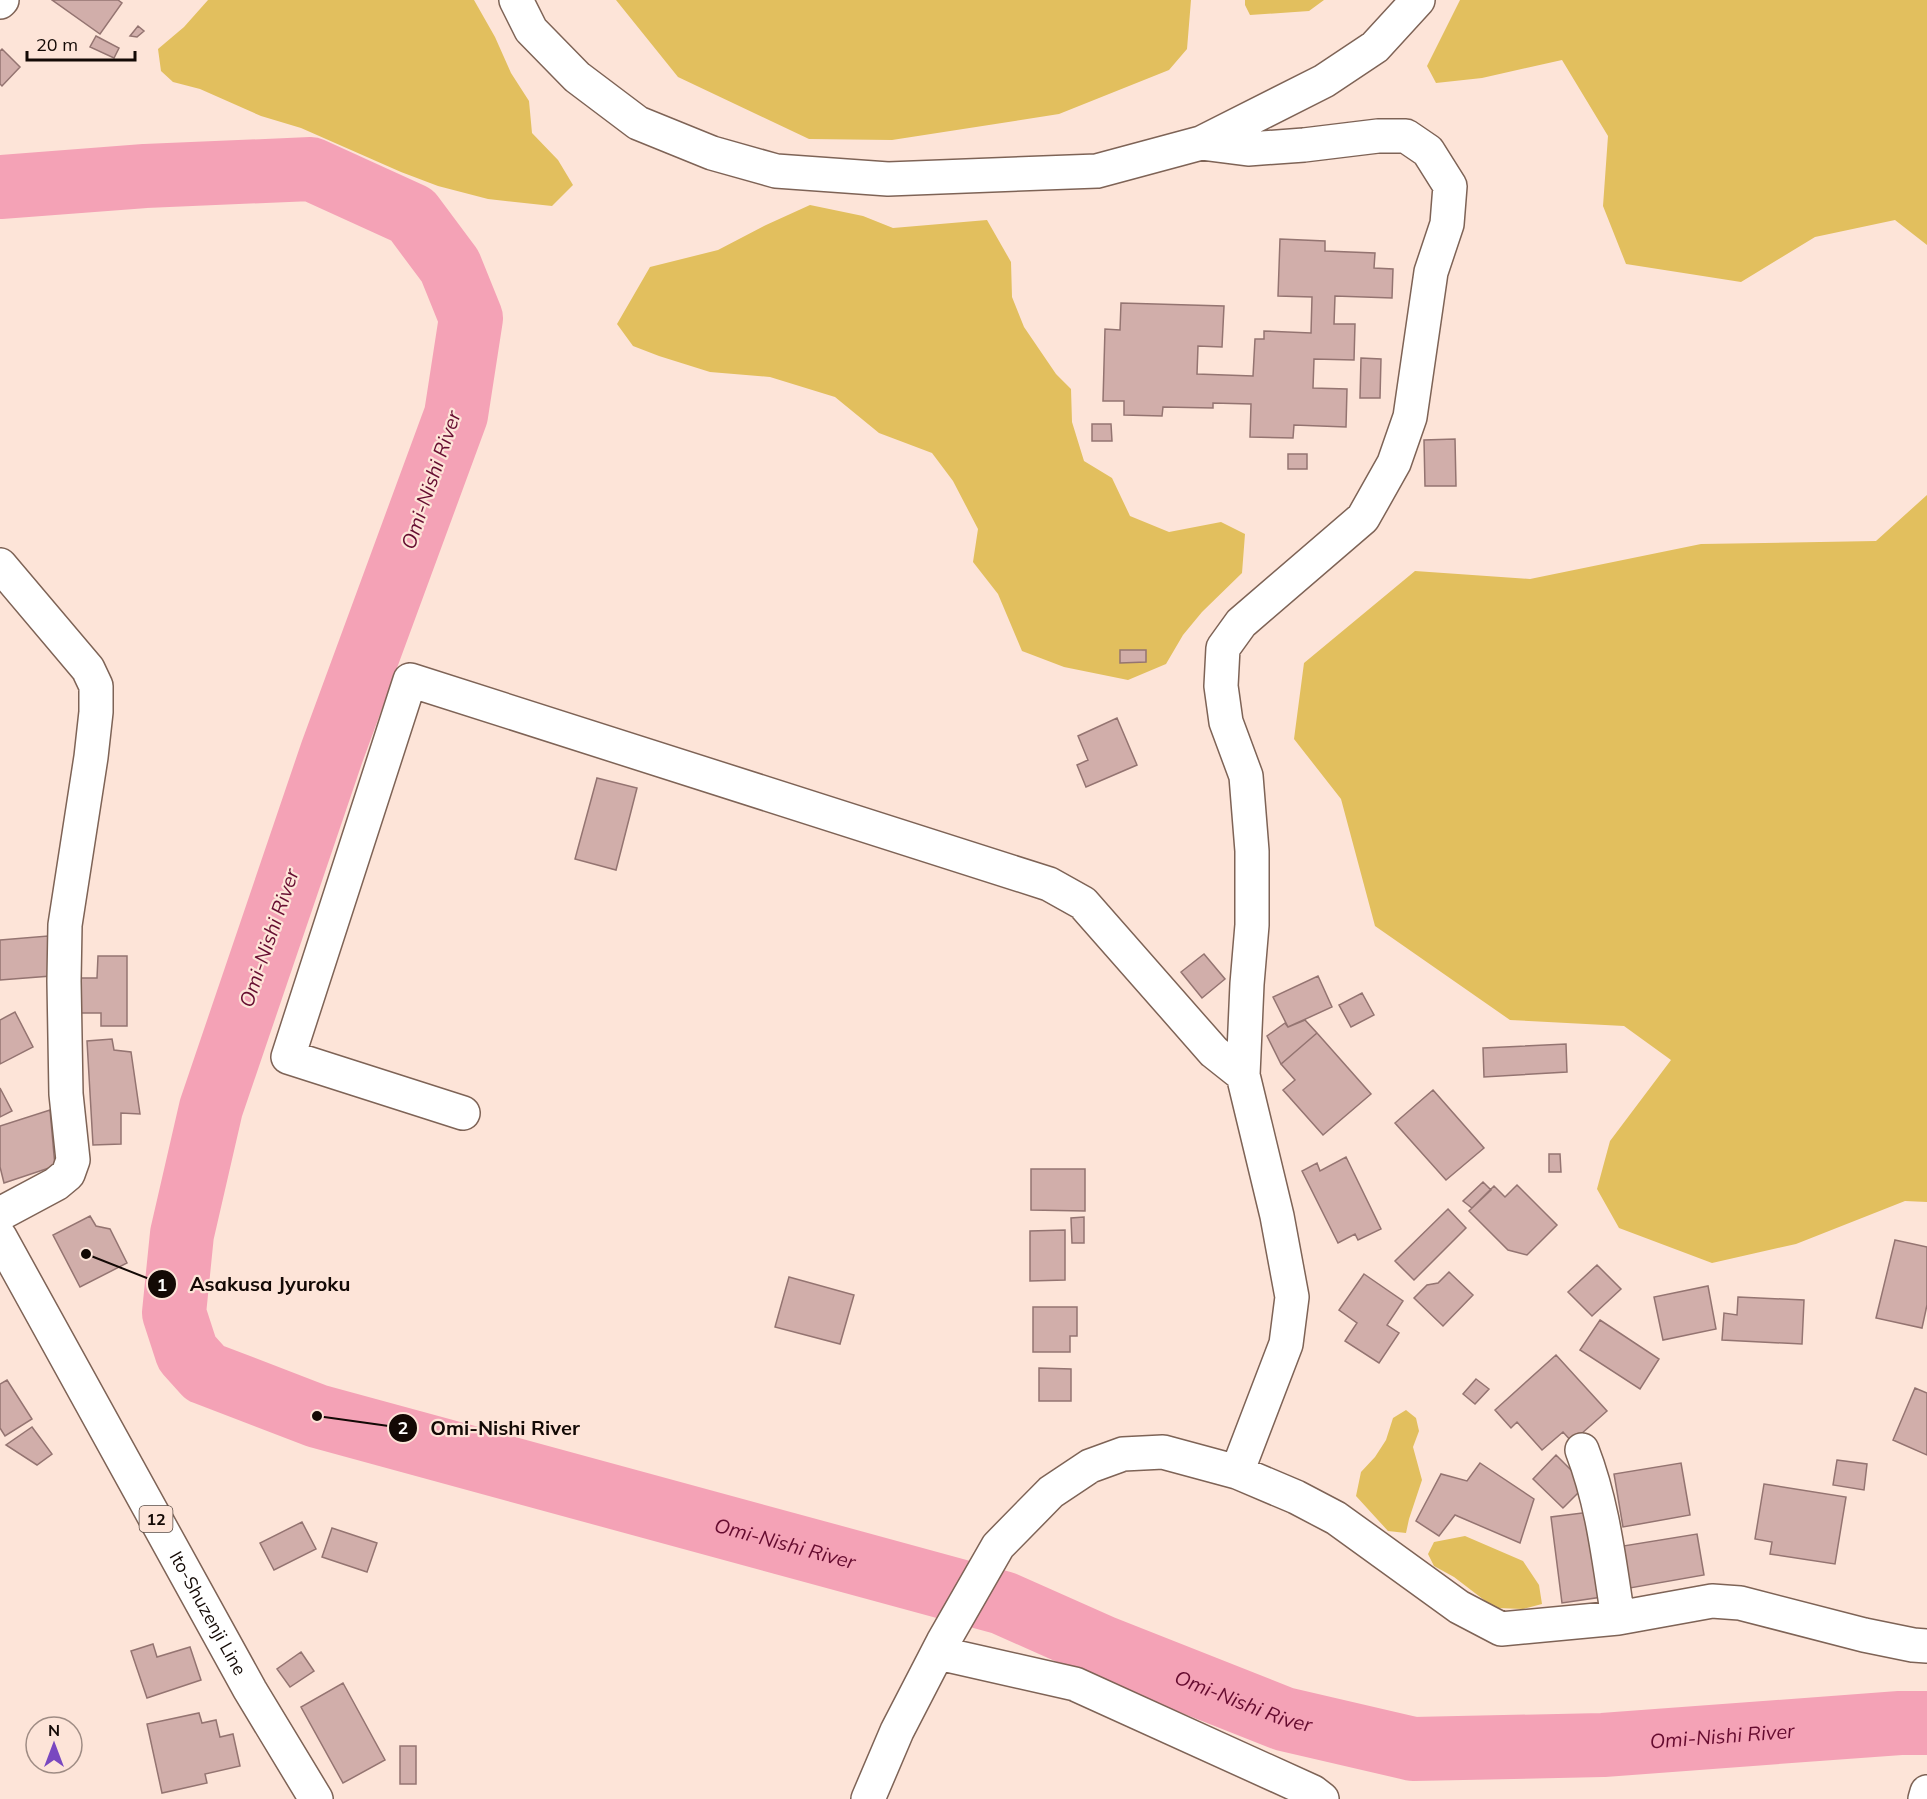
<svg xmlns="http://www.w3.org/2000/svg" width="1927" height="1799" viewBox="0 0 1927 1799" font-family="Mulish,sans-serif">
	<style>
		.green { fill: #e2bf5e }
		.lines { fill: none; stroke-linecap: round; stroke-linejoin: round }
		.river { stroke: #f4a2b6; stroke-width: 64 }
		.building { fill: #d1aeaa; stroke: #947471; stroke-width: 1.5 }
		.minor-casing { stroke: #7e6356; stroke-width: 36 }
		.major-casing { stroke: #7e6356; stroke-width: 36 }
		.minor { stroke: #fff; stroke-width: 33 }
		.major { stroke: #fff; stroke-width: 33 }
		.labels { text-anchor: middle; stroke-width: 4.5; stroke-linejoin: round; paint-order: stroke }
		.shield { fill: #fde4d8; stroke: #594b44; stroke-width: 1.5 }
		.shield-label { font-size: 16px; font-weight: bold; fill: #130905 }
		.street-label { font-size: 18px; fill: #130905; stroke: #fde4d8 }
		.water-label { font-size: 20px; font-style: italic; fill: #650b2f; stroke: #fde4d8 }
		.leader { fill: none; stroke: #130905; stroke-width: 2 }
		.callout-dot { fill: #130905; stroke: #fde4d8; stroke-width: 2 }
		.mark-label { font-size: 18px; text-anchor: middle; font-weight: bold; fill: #fff }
		.callout-label { font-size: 20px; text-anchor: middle; font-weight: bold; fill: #130905; stroke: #fde4d8; stroke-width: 4.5; stroke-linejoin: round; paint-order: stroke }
	</style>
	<rect width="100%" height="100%" fill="#fde4d8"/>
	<path class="green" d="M208 0H474L495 37 511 73 529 101 532 133 558 160 573 185 552 206 488 199 438 186 401 172 301 128 261 116 200 89 173 82 161 71 158 49 184 27Z
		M616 0H1191L1187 49 1169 70 1059 114 892 140 809 139 678 77Z
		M1245 0H1324L1309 11 1250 15 1245 5Z
		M1460 0H1927V245L1895 220 1815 237 1741 282 1626 264 1603 206 1608 136 1562 60 1482 78 1436 83 1427 66Z
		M810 205 863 216 893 228 987 220 1011 262 1012 297 1024 327 1056 374 1071 389 1072 422 1084 461 1112 478 1130 516 1169 532 1221 522 1245 534 1242 573 1202 612 1183 635 1166 664 1128 680 1064 667 1022 651 998 594 973 562 978 529 953 481 932 453 879 433 835 397 770 377 710 372 659 356 633 346 617 324 650 267 718 250 766 225Z
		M1927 495V1202L1905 1201 1796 1244 1712 1263 1619 1228 1597 1189 1610 1141 1671 1060 1624 1026 1510 1020 1375 926 1341 799 1294 739 1304 663 1415 571 1530 579 1701 544 1876 541Z
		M1406 1410 1416 1418 1419 1431 1413 1447 1422 1480 1409 1519 1406 1533 1388 1531 1356 1496 1361 1472 1375 1457 1386 1440 1393 1418Z
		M1465 1536 1523 1561 1539 1585 1542 1604 1523 1609 1498 1608 1488 1603 1454 1577 1434 1566 1428 1554 1434 1542Z"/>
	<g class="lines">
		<path class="river" id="s1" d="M0 187 145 176 311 169 412 215 450 266 471 318 456 415 332 752 211 1108 182 1234 174 1313 187 1353 205 1373 317 1416 1003 1603 1102 1647 1284 1719 1413 1749 1603 1745 1900 1723H1927"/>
	</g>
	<path class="building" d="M52 0H118L122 3 100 34Z
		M138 26 144 31 137 37 130 36Z
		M96 36 119 48 114 58 90 47Z
		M2 49 20 67 2 86 0 84V51Z
		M1280 239 1325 241V251L1375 253 1374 268 1393 269 1392 298 1335 296 1334 324H1355L1354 360 1314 359 1313 388 1347 389 1346 427 1294 425 1293 438 1250 437 1251 404 1213 403V408L1163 407 1162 416 1124 415V401H1103L1105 329 1120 330 1121 303 1224 306 1222 347 1198 346 1197 374 1253 376 1255 339H1264V331L1311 333 1312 297 1278 296Z
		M1361 358 1381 359 1380 398H1360Z
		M1092 424H1111L1112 441H1092Z
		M1455 439 1456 486H1425L1424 440Z
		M1288 454H1307V469H1288Z
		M1120 650H1146V662L1120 663Z
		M1117 718 1137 765 1086 787 1077 765 1088 760 1078 736Z
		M597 778 637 788 616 870 575 859Z
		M48 936 51 976 0 980V940Z
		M1204 954 1225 979 1202 998 1181 972Z
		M98 956H127V1026H101V1013H79V978H97Z
		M1318 976 1332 1007 1288 1027 1273 997Z
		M1362 993 1374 1015 1351 1027 1339 1005Z
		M15 1012 33 1047 0 1064V1020Z
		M1305 1020 1317 1033 1281 1064 1267 1036 1285 1023 1288 1027Z
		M1317 1033 1371 1094 1323 1135 1283 1090 1295 1080 1281 1064Z
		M112 1039 114 1050 131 1052 140 1114 121 1113V1144L93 1145 87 1041Z
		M1566 1044 1567 1072 1484 1077 1483 1048Z
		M0 1088 12 1111 0 1117Z
		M1433 1090 1484 1148 1446 1180 1395 1123Z
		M50 1110 55 1166 4 1183 0 1167V1126Z
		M1549 1154H1560L1561 1172H1549Z
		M1346 1157 1381 1229 1358 1240 1355 1234 1338 1243 1302 1171 1317 1163 1320 1171Z
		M1031 1169H1085V1211L1031 1210Z
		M1483 1182 1491 1190 1472 1208 1463 1201Z
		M1517 1185 1557 1225 1527 1255 1508 1250 1469 1211 1494 1186 1505 1197Z
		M1448 1209 1466 1228 1414 1280 1395 1261Z
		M90 1216 96 1226 110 1229 127 1263 80 1287 53 1235Z
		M1084 1217V1243H1072L1071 1218Z
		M1065 1230V1280L1030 1281V1231Z
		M1895 1240 1927 1247V1305L1922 1328 1876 1318Z
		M1597 1265 1621 1289 1592 1316 1568 1292Z
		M1449 1272 1473 1295 1443 1326 1414 1298 1427 1285 1438 1283Z
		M1364 1274 1403 1301 1387 1325 1399 1333 1379 1363 1345 1341 1357 1323 1339 1310Z
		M789 1277 854 1295 840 1344 775 1327Z
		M1708 1286 1716 1329 1663 1340 1654 1297Z
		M1738 1297 1804 1300 1802 1344 1722 1340 1724 1313 1737 1315Z
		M1033 1307H1077V1336H1070V1352H1033Z
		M1600 1320 1659 1359 1640 1389 1580 1350Z
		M1556 1355 1607 1411 1572 1442 1563 1432 1542 1450 1517 1422 1511 1428 1495 1410Z
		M1039 1368 1071 1369V1401H1039Z
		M1476 1379 1489 1389 1475 1404 1463 1394Z
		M7 1380 32 1419 5 1436 0 1428V1384Z
		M1915 1388 1927 1393V1455L1893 1440Z
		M32 1427 52 1454 37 1465 6 1445Z
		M1556 1455 1586 1485 1563 1508 1533 1479Z
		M1837 1460 1867 1464 1864 1490 1833 1485Z
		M1480 1463 1534 1499 1520 1543 1455 1515 1439 1536 1416 1521 1441 1474 1467 1481Z
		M1681 1463 1690 1515 1623 1527 1614 1474Z
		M1764 1484 1846 1497 1835 1564 1770 1554 1772 1542 1755 1539Z
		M1590 1512 1602 1597 1562 1603 1551 1517Z
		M302 1522 316 1549 274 1570 260 1543Z
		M332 1528 377 1543 367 1572 322 1557Z
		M1697 1534 1704 1575 1630 1588 1623 1546Z
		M153 1644 157 1657 190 1647 201 1680 147 1698 131 1651Z
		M301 1652 314 1671 290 1687 277 1669Z
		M343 1683 385 1760 343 1783 301 1707Z
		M199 1713 202 1723 216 1720 220 1737 233 1734 240 1766 205 1774 207 1783 162 1793 147 1724Z
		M400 1746H416V1784H400Z"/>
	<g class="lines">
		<g class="minor-casing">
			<path id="minor" d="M516 0 531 30 577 77 638 123 712 153 776 171 888 179 1097 171 1201 143 1324 81 1375 47 1418 0
				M0 2 2 0
				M1201 143 1248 149 1304 145 1378 136H1406L1428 151 1450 186 1447 224 1431 272 1410 417 1394 463 1363 518 1241 623 1223 648 1221 686 1226 722 1246 776 1252 851V925L1247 984 1243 1075 1277 1216 1292 1297 1286 1344 1237 1472
				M0 565 88 669 96 686V712L91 757 65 925 64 981 66 1094 73 1160 68 1174 56 1184 0 1214
				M463 1113 288 1057 410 680 1049 884 1083 903 1214 1052 1243 1075
				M1582 1450C1603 1504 1609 1561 1618 1618
				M938 1653 1075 1684 1313 1792 1322 1799
				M868 1799 897 1731 943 1642 998 1546 1051 1492 1090 1466 1123 1454 1163 1452 1237 1472 1296 1497 1336 1518 1459 1607 1501 1629 1618 1618 1712 1601 1740 1603 1864 1635 1913 1645 1927 1646
				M1925 1799 1927 1792"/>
		</g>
		<g class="major-casing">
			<g id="major">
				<path id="s2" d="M0 1237 250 1690 316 1799"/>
			</g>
		</g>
		<use href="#minor" class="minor"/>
		<use href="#major" class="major"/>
	</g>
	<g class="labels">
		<rect class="shield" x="139.5" y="1506" width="33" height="26" rx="4.5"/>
		<g class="shield-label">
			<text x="156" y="1525">12</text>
		</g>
		<g class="street-label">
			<text dy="6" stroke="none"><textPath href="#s2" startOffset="430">Ito-Shuzenji Line</textPath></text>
		</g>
		<g class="water-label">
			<text transform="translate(431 480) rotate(-71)" y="7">Omi-Nishi River</text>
			<text transform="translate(269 938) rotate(-71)" y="7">Omi-Nishi River</text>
			<text dy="7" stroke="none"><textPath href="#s1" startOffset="2258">Omi-Nishi River</textPath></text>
			<text dy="7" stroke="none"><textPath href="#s1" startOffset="2744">Omi-Nishi River</textPath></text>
			<text dy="7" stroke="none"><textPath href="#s1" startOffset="3230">Omi-Nishi River</textPath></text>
		</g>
	</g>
	<path class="leader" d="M86 1254L162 1284M317 1416L403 1428"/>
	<g class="callout-dot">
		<circle cx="86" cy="1254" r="6"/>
		<circle cx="317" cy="1416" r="6"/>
		<circle cx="162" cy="1284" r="15"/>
		<circle cx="403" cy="1428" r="15"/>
	</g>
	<g class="mark-label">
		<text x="162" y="1291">1</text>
		<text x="403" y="1434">2</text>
	</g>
	<g class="callout-label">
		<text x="270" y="1291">Asakusa Jyuroku</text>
		<text x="505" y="1435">Omi-Nishi River</text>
	</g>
	<g transform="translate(54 1745)"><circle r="28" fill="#fde4d8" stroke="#9f8c84" stroke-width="1.5"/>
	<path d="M0-4.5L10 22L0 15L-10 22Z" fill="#7948c0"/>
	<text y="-9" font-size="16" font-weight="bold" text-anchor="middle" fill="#130905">N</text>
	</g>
	<path d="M27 51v9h108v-9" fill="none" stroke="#130905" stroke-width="3"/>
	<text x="36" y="51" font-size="18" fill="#130905" stroke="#fde4d8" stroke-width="4.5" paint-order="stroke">20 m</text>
</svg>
